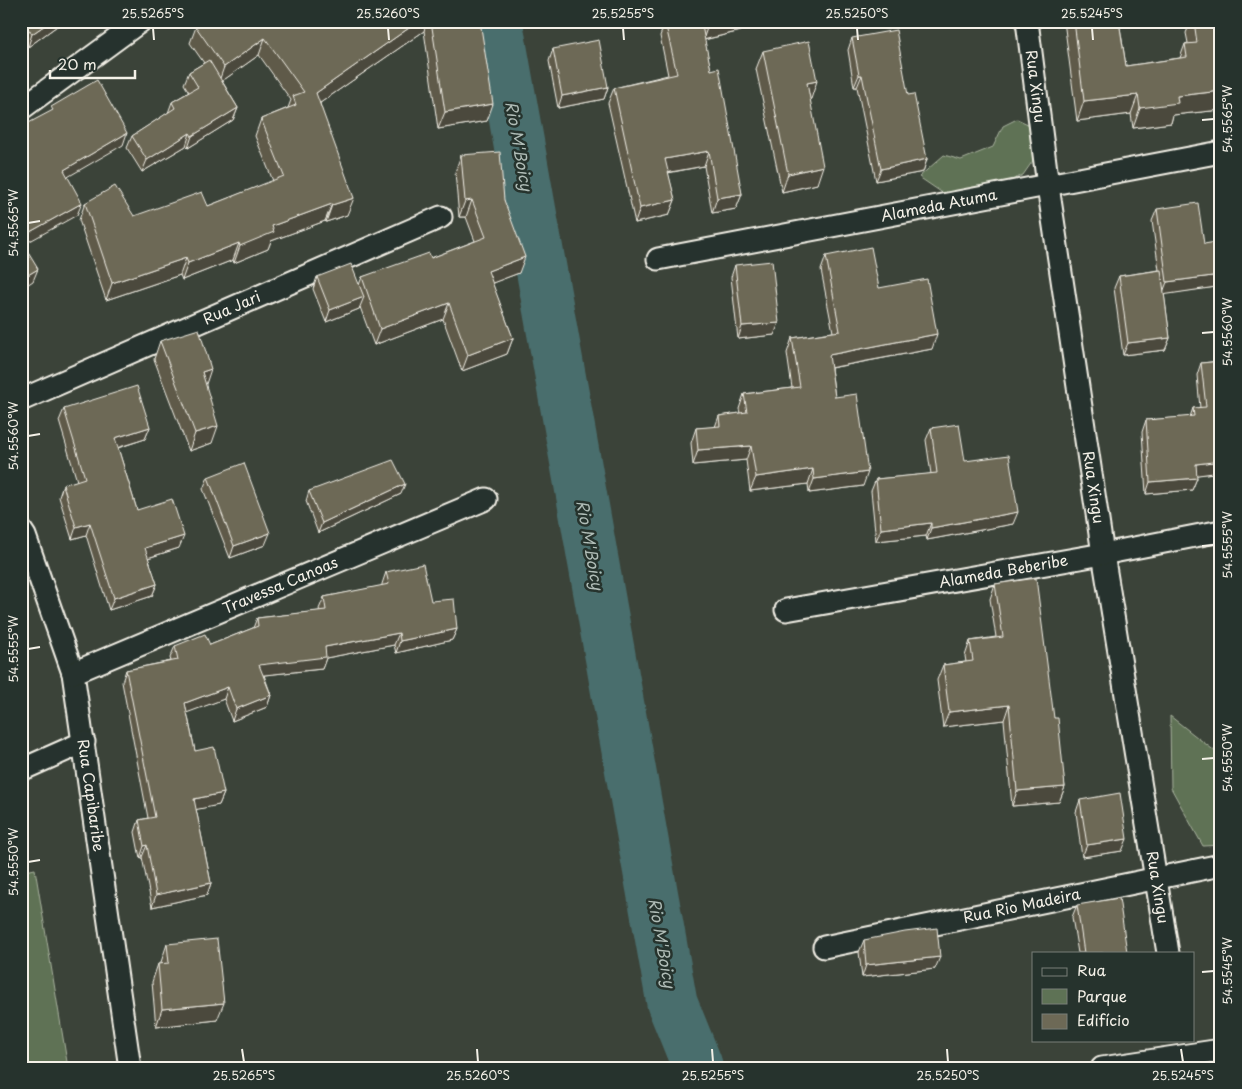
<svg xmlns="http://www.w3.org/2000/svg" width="1242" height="1089" viewBox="0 0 1242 1089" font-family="'Playpen Sans',sans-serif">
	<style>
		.green { fill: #5e7255; stroke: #a9b29e }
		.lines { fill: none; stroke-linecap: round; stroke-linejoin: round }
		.river { stroke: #496e6d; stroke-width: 51 }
		.minor-casing { stroke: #f4f1e8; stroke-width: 25 }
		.minor { stroke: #26332d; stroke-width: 21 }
		.wall { fill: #5e5a4a; stroke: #f4f1e8 }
		.shaded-wall { fill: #4c4a3c; stroke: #f4f1e8 }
		.building { fill: #6d6956; stroke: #f4f1e8 }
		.ticks { fill: none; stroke: #f4f1e8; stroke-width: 2 }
		.labels { text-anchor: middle; stroke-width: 5; stroke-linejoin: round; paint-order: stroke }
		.street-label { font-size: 15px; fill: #f4f1e8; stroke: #26332d }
		.water-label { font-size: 16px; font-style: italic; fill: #b0bdb7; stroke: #26332d }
		.neatline { fill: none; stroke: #f4f1e8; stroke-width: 2 }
		.ticks-label { font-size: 12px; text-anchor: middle; fill: #f4f1e8 }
	</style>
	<rect width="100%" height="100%" fill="#3b4339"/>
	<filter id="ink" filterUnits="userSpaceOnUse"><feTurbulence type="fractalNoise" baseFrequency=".02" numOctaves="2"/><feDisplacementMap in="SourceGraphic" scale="10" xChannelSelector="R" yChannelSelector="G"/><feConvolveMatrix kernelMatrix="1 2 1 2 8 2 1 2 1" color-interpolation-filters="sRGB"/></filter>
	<g filter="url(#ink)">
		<path class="green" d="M1017 119 1030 125 1039 152 1023 175 988 191 944 194 919 177 944 155 961 160 993 147 1003 126Z
			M1170 716 1221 756V845L1203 846 1171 788Z
			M35 869 68 1068H21V872Z"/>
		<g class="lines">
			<path class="river" d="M497 21 672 1003 697 1065"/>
			<g class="minor-casing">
				<g id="minor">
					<path id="s1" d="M1027 21 1048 186 1103 554 1168 953"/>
					<path d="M21 109 141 21"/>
					<path id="s2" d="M658 259 1221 152"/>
					<path id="s3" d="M21 400 441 217"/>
					<path id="s4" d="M21 530 25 536 73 673 130 1068"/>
					<path id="s5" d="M786 610 1103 554 1221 531"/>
					<path id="s6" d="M73 673 486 499"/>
					<path d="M21 770 84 742"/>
					<path id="s7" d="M824 947 1221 865"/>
					<path d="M1102 1068 1221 1050"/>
				</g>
			</g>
			<use href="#minor" class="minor"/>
		</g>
		<path class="wall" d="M21 21H64L28 47 21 37Z
			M204 21H480L487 121 438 129 424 31 320 103 347 215 326 222 325 221 271 241 268 249 234 263 233 260 182 280 180 275 106 300 79 220 85 203 134 216 208 206 273 181 255 136 261 119 288 108 291 100 259 55 222 81 238 108 233 120 188 148 186 146 142 172 127 148 132 136 168 113 172 102 189 92 184 84 189 72 204 63 190 43 196 27Z
			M744 21 741 31 704 40 711 70 742 194 736 209 712 213 704 166 668 173 675 200 669 215 635 223 608 103 614 88 668 75 660 36 665 22Z
			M1064 21H1119L1126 66 1180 58 1185 44 1188 43 1186 33 1191 21H1221V110L1173 115 1171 123 1133 128 1131 114 1077 121Z
			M852 38 908 95 927 159 923 172 876 181 857 87H854L848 50Z
			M553 49 608 87 604 99 558 108 549 61Z
			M763 51 811 99H810L817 184 782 192 756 69Z
			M461 155 504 200 519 273 492 283 513 338 507 354 462 371 443 319 374 345 360 307 359 309 326 322 313 289 317 277 359 285 362 277 431 258 475 241 466 217H459L455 172Z
			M1157 209 1204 244 1216 287 1164 294 1170 338 1165 350 1123 355 1114 288 1119 276 1159 270 1152 221Z
			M826 256 879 288 932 349 831 368 835 397 863 486 809 493 808 484 750 491 746 460 693 465 691 443 696 428 715 427 719 416 740 413 739 409 744 394 792 388 787 353 792 338 833 332 821 270Z
			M735 265 774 335 738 339 731 277Z
			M160 341 212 443 189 451 154 359Z
			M1221 361V472L1196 475 1197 478 1192 490 1146 494 1142 432 1146 420 1190 417 1193 408H1200L1197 375 1201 363Z
			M64 409 150 427 145 439 118 448 137 510 179 548 148 558 157 584 152 596 109 610 86 535 72 539 59 497 63 485 77 481 59 421Z
			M931 428 965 461 1013 524 927 540 926 536 876 541 871 491 876 479 931 474 926 440Z
			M208 477 265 545 230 558 203 489Z
			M309 491 401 494 318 533 306 501Z
			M386 572 431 601 457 629 452 640 396 653 394 645 326 658 322 669 264 675 271 695 267 707 232 721 224 699 187 712 195 751 224 793 219 805 196 809 211 883 207 895 152 907 142 857 140 858 135 832 139 820 148 818 122 682 126 670 171 661 170 658 175 646 210 645 253 628 257 618 320 611 319 609 324 597 382 586V584Z
			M995 584 1054 718 1065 787 1059 802 1012 806 1004 720 943 727 937 680 943 665 966 662 965 656 970 641 996 637 990 599Z
			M1080 800 1122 851 1082 857 1076 812Z
			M1077 905 1127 953H1078L1072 917Z
			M864 940 935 969 862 977 859 952Z
			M167 944 217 1020 156 1027 152 982 158 964H161V962Z"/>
		<path class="shaded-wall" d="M51 21H64L28 47 32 34Z
			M419 21H427L424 31 310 110 316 93Z
			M713 21H744L741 31 703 40 709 22Z
			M24 23 21 32V25Z
			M265 38 259 55 218 84 224 67Z
			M859 75H862L857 87H854Z
			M817 81 811 99 800 100 807 83Z
			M608 87 604 99 558 108 562 96Z
			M1221 91V110L1173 115 1171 123 1133 128 1140 108 1177 96Z
			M1138 95 1131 114 1077 121 1084 101Z
			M493 104 487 121 438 129 445 112Z
			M238 108 233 120 188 148 192 136Z
			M127 133 123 145 59 182 64 170Z
			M190 133 186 146 142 172 147 160Z
			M709 151 704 166 660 174 665 159Z
			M927 159 923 172 876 181 881 169Z
			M823 166 817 184 782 192 788 174Z
			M742 194 736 209 712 213 717 198Z
			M354 198 347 215 326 222 332 205Z
			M472 200 466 217H459L465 201Z
			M675 200 669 215 635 223 640 208Z
			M82 203 77 215 21 246V237Z
			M332 204 325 221 271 241 268 249 234 263 240 246 272 226Z
			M239 243 233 260 182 280 188 263Z
			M525 257 519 273 482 287 488 271Z
			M186 258 180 275 106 300 112 283Z
			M38 269 33 281 21 289V279Z
			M1220 275 1216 287 1162 295 1167 282Z
			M364 297 359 309 326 322 330 310Z
			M449 303 443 319 374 345 380 329Z
			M779 323 774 335 738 339 742 326Z
			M937 334 932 349 824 369 829 355Z
			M513 338 507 354 462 371 468 355Z
			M1170 338 1165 350 1123 355 1128 343Z
			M211 369 205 387 202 372Z
			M218 426 212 443 189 451 195 433Z
			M150 427 145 439 110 450 115 438Z
			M751 446 746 460 693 465 698 450Z
			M1221 461V472L1191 476 1196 464Z
			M813 469 808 484 750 491 756 477Z
			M868 472 863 486 809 493 814 479Z
			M1197 478 1192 490 1146 494 1150 482Z
			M405 484 401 494 318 533 322 523Z
			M1018 512 1013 524 927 540 931 528Z
			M90 523 86 535 72 539 76 527Z
			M931 523 926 536 876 541 881 529Z
			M270 533 265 545 230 558 234 546Z
			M184 536 179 548 141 560 145 548Z
			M157 584 152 596 109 610 114 598Z
			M457 629 452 640 396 653 400 641Z
			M399 633 394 645 326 658 322 669 255 676 259 665 325 647Z
			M228 687 224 699 181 715 185 703Z
			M271 695 267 707 232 721 236 709Z
			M1009 705 1004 720 943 727 949 712Z
			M1065 787 1059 802 1012 806 1017 791Z
			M224 793 219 805 189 811 194 799Z
			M1127 839 1122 851 1082 857 1087 845Z
			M147 845 142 857 140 858 144 846Z
			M211 883 207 895 152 907 156 895Z
			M940 957 935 969 862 977 866 965Z
			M224 1003 217 1020 156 1027 162 1009Z"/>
		<path class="building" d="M21 21H51L32 34 24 23 21 25Z
			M204 21H419L316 93 354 198 332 205V204L272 226 274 232 240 246 239 243 188 263 186 258 112 283 85 203 115 186 134 216 202 192 208 206 284 176 261 119 296 105 293 96 304 92 265 38 224 67 196 27Z
			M431 21H480L493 104 445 112Z
			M701 21 711 70 719 68 742 194 717 198 709 151 665 159 675 200 640 208 614 88 677 74 665 22Z
			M1074 21H1119L1126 66 1187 57 1185 44 1197 43 1194 21H1221V91L1177 96 1178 103 1140 108 1138 95 1084 101Z
			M896 30 908 95 914 94 927 159 881 169 862 75H859L852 38Z
			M599 40 608 87 562 96 553 49Z
			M809 41 817 81 807 83 823 166 788 174 763 51Z
			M209 60 238 108 192 136 190 133 147 160 132 136 175 108 172 102 198 87 189 72Z
			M97 80 127 133 64 170 82 203 21 237V127L53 110 51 107Z
			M500 152 504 200 525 257 488 271 513 338 468 355 449 303 380 329 362 277 429 253 431 258 486 237 472 200 465 201 461 155Z
			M1198 203 1204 244 1216 242 1220 275 1167 282 1157 209Z
			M21 241 38 269 21 279Z
			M871 247 879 288 927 279 937 334 829 355 835 397 857 394 868 472 814 479 813 469 756 477 751 446 698 450 696 428 720 426 719 416 747 412 744 394 800 387 792 338 840 331 826 256Z
			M772 261 779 323 742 326 735 265Z
			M351 264 364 297 330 310 317 277Z
			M1161 270 1170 338 1128 343 1119 276Z
			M199 329 211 369 202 372 218 426 195 433 160 341Z
			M1221 361V461L1196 464 1197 478 1150 482 1146 420 1194 416 1193 408 1206 407 1201 363Z
			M137 386 150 427 115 438 137 510 172 499 184 536 145 548 157 584 114 598 90 523 76 527 63 485 85 478 64 409Z
			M959 424 965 461 1009 455 1018 512 931 528V523L881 529 876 479 937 473 931 428Z
			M393 460 405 484 322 523 309 491Z
			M244 463 270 533 234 546 208 477Z
			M423 564 431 601 454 599 457 629 400 641 399 633 325 647 326 657 259 665 271 695 236 709 228 687 185 703 195 751 214 747 224 793 194 799 211 883 156 895 147 845 144 846 139 820 155 817 126 670 178 660 175 646 205 634 210 645 258 626 257 618 326 610 324 597 389 584 386 572Z
			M1036 578 1054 718H1058L1065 787 1017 791 1009 705 949 712 943 665 973 661 970 641 1003 637 995 584Z
			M1120 793 1127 839 1087 845 1080 800Z
			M1119 898 1127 952 1120 953H1084L1077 905Z
			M937 928 940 957 866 965 864 940 905 932Z
			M217 939 224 1003 162 1009 158 964 169 963 167 944Z"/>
	</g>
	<path class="ticks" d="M153 28 154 40M388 28 389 40M623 28 624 40M857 28 858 40M1092 28 1093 40M1202 120 1214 119M28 223 40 221M1202 333 1214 332M28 436 40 434M1202 546 1214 545M28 649 40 647M1202 759 1214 758M28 862 40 860M1202 972 1214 971M242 1049 244 1062M477 1049 478 1062M712 1049 713 1062M947 1049 948 1062M1181 1049 1183 1062"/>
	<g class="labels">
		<g class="street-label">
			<text dy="5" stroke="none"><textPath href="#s1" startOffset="66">Rua Xingu</textPath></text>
			<text dy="5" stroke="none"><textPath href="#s2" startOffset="286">Alameda Atuma</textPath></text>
			<text dy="5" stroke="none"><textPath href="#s3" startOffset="230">Rua Jari</textPath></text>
			<text dy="5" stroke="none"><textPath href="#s1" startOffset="471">Rua Xingu</textPath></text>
			<text dy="5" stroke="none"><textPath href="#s5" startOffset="221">Alameda Beberibe</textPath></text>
			<text dy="5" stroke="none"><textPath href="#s6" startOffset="225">Travessa Canoas</textPath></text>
			<text dy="5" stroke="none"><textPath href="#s4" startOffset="276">Rua Capibaribe</textPath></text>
			<text dy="5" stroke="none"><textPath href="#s1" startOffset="876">Rua Xingu</textPath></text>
			<text dy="5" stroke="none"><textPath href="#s7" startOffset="202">Rua Rio Madeira</textPath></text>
		</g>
		<g class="water-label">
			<text transform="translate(519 146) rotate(80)" y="6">Rio M'Boicy</text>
			<text transform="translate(590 545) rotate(80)" y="6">Rio M'Boicy</text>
			<text transform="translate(662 943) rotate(80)" y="6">Rio M'Boicy</text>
		</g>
	</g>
	<rect width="1242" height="1089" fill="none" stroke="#26332d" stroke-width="55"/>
	<rect x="1032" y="952" width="162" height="90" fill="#26332d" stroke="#787f78"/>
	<rect x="1042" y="968" width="25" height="8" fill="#26332d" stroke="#787f78"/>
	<text x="1077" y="976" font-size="15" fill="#f4f1e8">Rua</text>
	<rect x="1042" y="989" width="25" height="15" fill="#5e7255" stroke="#787f78"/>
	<text x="1077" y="1002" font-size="15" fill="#f4f1e8">Parque</text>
	<rect x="1042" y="1014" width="25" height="15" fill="#6d6956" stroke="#787f78"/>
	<text x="1077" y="1026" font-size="15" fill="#f4f1e8">Edifício</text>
	<path d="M50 70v8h85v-8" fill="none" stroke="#f4f1e8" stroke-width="2.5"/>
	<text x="58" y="70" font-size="15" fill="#f4f1e8" stroke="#26332d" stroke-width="4" paint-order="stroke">20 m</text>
	<rect x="28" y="28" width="1186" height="1034" class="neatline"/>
	<g class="ticks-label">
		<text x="153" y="18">25.5265°S</text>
		<text x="388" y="18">25.5260°S</text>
		<text x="623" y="18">25.5255°S</text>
		<text x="857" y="18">25.5250°S</text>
		<text x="1092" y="18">25.5245°S</text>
		<text transform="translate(1228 119) rotate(-90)" y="4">54.5565°W</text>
		<text transform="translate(14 223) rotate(-90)" y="4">54.5565°W</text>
		<text transform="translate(1228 332) rotate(-90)" y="4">54.5560°W</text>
		<text transform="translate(14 436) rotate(-90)" y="4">54.5560°W</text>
		<text transform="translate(1228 545) rotate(-90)" y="4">54.5555°W</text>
		<text transform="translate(14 649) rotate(-90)" y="4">54.5555°W</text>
		<text transform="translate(1228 758) rotate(-90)" y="4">54.5550°W</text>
		<text transform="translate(14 862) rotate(-90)" y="4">54.5550°W</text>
		<text transform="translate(1228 971) rotate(-90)" y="4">54.5545°W</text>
		<text x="244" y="1080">25.5265°S</text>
		<text x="478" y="1080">25.5260°S</text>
		<text x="713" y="1080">25.5255°S</text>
		<text x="948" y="1080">25.5250°S</text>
		<text x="1183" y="1080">25.5245°S</text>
	</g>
</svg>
